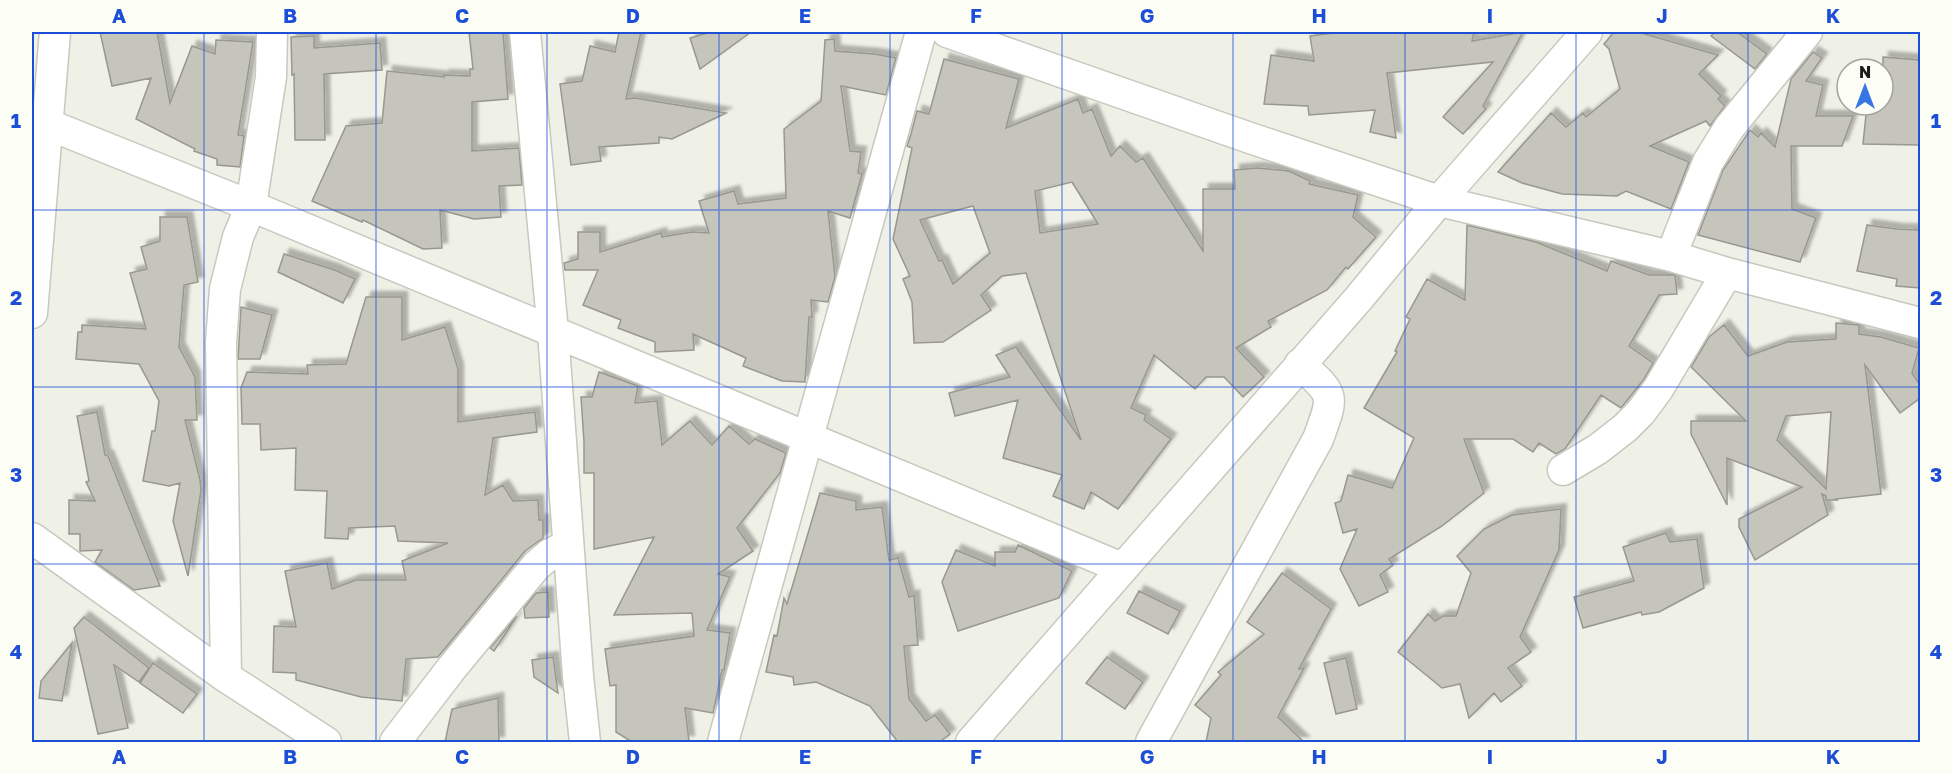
<svg xmlns="http://www.w3.org/2000/svg" width="1952" height="774" viewBox="0 0 1952 774" font-family="'Golos Text',sans-serif">
	<style>
		.building { fill: #c5c5bc; stroke: #98988f; stroke-width: 1.5; fill-rule: evenodd; filter: url(#shadow) }
		.lines { fill: none; stroke-linecap: round; stroke-linejoin: round }
		.street-casing { stroke: #c7c8be; stroke-width: 33 }
		.street { stroke: #fff; stroke-width: 30 }
		.grid { fill: none; stroke: #1d4ed8; stroke-width: 1.5; stroke-opacity: 0.55 }
		.neatline { fill: none; stroke: #1d4ed8; stroke-width: 2 }
		.grid-label { font-size: 20px; text-anchor: middle; font-weight: bold; fill: #1d4ed8 }
	</style>
	<defs>
		<filter id="shadow"><feDropShadow dx="5.5" dy="-5.5" stdDeviation="1.5" flood-color="#0004"/></filter>
	</defs>
	<rect width="100%" height="100%" fill="#eff0e6"/>
	<path class="building" d="M100 32H157L170 103 192 46 215 54 216 40 253 42 238 135 244 136 240 167 217 165V159L194 151 195 149 136 119 151 78 112 86Z
		M469 32H503L508 99 472 102V151L519 148 522 185 499 186 501 217 474 219 440 210 442 248 423 249 363 220 362 222 312 201 346 126 382 123 387 71 444 77V75L470 76V69H473Z
		M619 32H641L626 99 635 98 726 113 672 139 659 137V143L599 147 601 161 571 165 560 84 582 81 590 46 615 52Z
		M711 32H751L700 69 690 38Z
		M1341 32H1474L1472 41 1523 32 1483 106 1486 109 1463 134 1443 117 1493 62 1387 73 1396 138 1370 132 1375 110 1309 115 1308 106 1264 104 1271 55 1314 61 1310 36Z
		M1614 32H1638L1718 55 1699 74 1721 96 1718 99 1725 106 1710 126 1706 121 1650 146 1689 162 1671 209 1626 191 1617 196 1562 194 1522 183 1498 172 1551 113 1566 127 1583 113 1586 117 1620 89 1609 49 1604 44Z
		M1715 32H1737L1767 54 1755 69 1711 36Z
		M314 36V48L380 43 382 70 324 74 325 140H295L294 74 292 75 291 37Z
		M834 39 835 51 875 54 896 58 886 95 841 86 850 151 861 152 858 173 862 174 850 218 828 211 835 277 828 302 811 300 812 317H809L805 382 782 381 743 366 746 358 693 334 694 350 655 352V342L618 328 621 320 583 305 598 270H565L564 263 578 259V232H600V252L661 233 662 237 692 232 709 233 699 201 734 191 738 204 786 198 784 129 821 101 825 40Z
		M1813 52 1822 58 1806 81 1823 85 1816 116H1853L1842 146H1791L1792 209 1816 218 1800 262 1698 235 1723 170 1750 130 1758 137 1761 133 1775 147 1791 79Z
		M1883 57 1920 60V145L1863 144 1867 105H1883Z
		M944 59 1019 79 1006 128 1078 99 1083 113 1092 109 1111 156 1120 146 1136 162 1143 158 1203 251V189H1235L1234 170 1257 168 1289 171 1310 181 1309 184 1358 195 1353 217 1376 237 1348 269 1346 267 1327 290 1268 321 1271 327 1236 348 1264 377 1243 397 1224 377H1206L1195 389 1154 355 1131 408 1146 415 1144 420 1171 439 1118 509 1091 492 1084 509 1053 496 1062 475 1003 458 1018 400 955 416 949 393 1010 377 996 355 1016 347 1081 440 1026 273 1002 276 981 295 991 310 943 342 914 343 912 302 903 279 910 276 893 239 912 148 907 146 911 134 917 111 929 114ZM1072 182 1098 224 1040 233 1035 191ZM973 206 990 253 953 284 942 260 939 261 920 220Z
		M160 217H187L198 282 184 285 179 347 195 377 197 420H185L200 480 201 490 188 576 173 521 180 483 169 486 143 481 152 431H155L159 401 139 364 76 359 78 332H82V325L146 329 130 273 147 269 141 247 160 241Z
		M1467 225 1536 242 1607 271 1611 261 1649 275H1675L1677 294 1659 295 1629 346 1653 363 1644 379 1621 408 1601 395 1565 449 1556 454 1539 443 1533 452 1513 439H1464L1484 493 1442 526 1389 559 1393 565 1380 575 1388 592 1359 606 1340 569 1357 529 1343 533 1335 503 1341 501 1348 475 1392 488 1414 438 1364 408 1397 352 1395 351 1410 319 1406 317 1427 279 1465 300Z
		M1867 225 1897 229 1920 230V288L1896 286 1897 279 1857 271Z
		M284 254 335 270 355 279 343 303 278 272Z
		M366 297H402V340L445 327 458 369V422L535 412 537 432 493 438 485 495 503 485 513 501 538 500 539 520H543V538L525 551 438 657 406 659 402 701 361 697 296 680V673L273 672 274 626 296 627 285 571 327 563 332 589 356 580H406L402 561 448 543 398 541 395 526 349 528 348 539 325 538 327 491 295 490 296 448 261 450 260 424H242L241 388 247 372 308 374 307 365 346 364Z
		M241 307 272 315 260 359H238Z
		M1836 323 1859 325V334L1881 337 1919 348 1912 373 1920 385V398L1900 413 1865 365 1881 494 1836 499 1837 500H1826V496L1822 494 1828 515 1755 560 1739 527V519L1802 487 1727 458V505L1691 434V421H1746L1691 367 1709 337 1724 325 1748 356 1787 342 1836 339ZM1831 412 1826 488V489L1777 440 1786 416Z
		M599 372 638 386 635 403 657 401 662 445 690 421 712 445 729 426 749 444 755 439 786 453 780 473 737 528 753 551 718 574 730 577 707 630 730 633 724 670H722L713 713 685 708 689 741 632 742 616 732V685L610 686 605 649 694 636 692 613 614 615 654 537 594 549V473H584V442L581 397H592Z
		M97 412 105 455 108 456 160 586 134 590 95 562 102 550 80 551V534H69V500L95 501 86 482 89 481 77 416Z
		M820 493 856 501V510L882 507 889 560 898 558 909 597 914 595 918 645 904 646 909 699 926 721 935 715 950 734 941 741 942 742H898L870 706 816 682 794 685 793 677 766 672 774 635 777 636 784 598 787 604Z
		M1561 509 1559 550 1520 637 1531 652 1508 668 1522 686 1501 702 1494 693 1469 718 1460 684 1442 688 1398 652 1428 614 1435 621 1443 616H1456L1471 573 1457 556 1484 529 1512 515Z
		M1666 533 1670 542 1697 539 1704 588 1659 612 1642 615 1641 612 1583 628 1574 597 1634 581 1623 547Z
		M1018 545 1072 571 1059 598 958 631 942 582 956 550 995 566V552H1015Z
		M1282 573 1331 609 1299 669 1304 668 1278 717 1304 742H1206L1211 718 1195 705 1221 675 1218 672 1264 634 1247 622Z
		M1139 591 1180 611 1168 634 1127 613Z
		M548 592 549 617 525 618 524 608 536 593Z
		M517 616 494 651 490 648Z
		M84 617 149 668 139 682 114 665 128 728 98 734 74 628Z
		M72 643 62 701 39 698 41 681Z
		M553 657 558 693 534 677 532 660Z
		M1107 657 1143 682 1125 709 1086 683Z
		M1346 658 1357 709 1336 714 1324 663Z
		M153 663 197 694 183 713 140 683Z
		M498 698 499 742H445L452 709Z"/>
	<g class="lines">
		<g class="street-casing">
			<path id="street" d="M525 32 553 332 578 676 585 742
				M947 32 1250 138 1439 201 1671 256 1727 273 1920 323
				M47 124 251 206 1122 568
				M1671 256 1708 162 1729 128 1807 32
				M32 313 55 32
				M1563 470 1598 449 1625 428 1641 412 1658 389 1727 273
				M32 538 226 677 326 742
				M226 677 221 342 225 289 238 237 251 206 271 77 272 32
				M395 742 451 669 536 566 550 554 568 545
				M723 742 921 32
				M971 742 1359 298 1439 201 1587 32
				M1151 742 1318 439C1334 395 1336 396 1300 364"/>
		</g>
		<use href="#street" class="street"/>
	</g>
	<path class="grid" d="M204 32V742M376 32V742M547 32V742M719 32V742M890 32V742M1062 32V742M1233 32V742M1405 32V742M1576 32V742M1748 32V742M32 210H1920M32 387H1920M32 564H1920"/>
	<rect width="1952" height="774" fill="none" stroke="#fcfdf4" stroke-width="66"/>
	<g transform="translate(1865 87)"><circle r="28" fill="#fcfdf4" stroke="#a3a49d" stroke-width="1.5"/>
	<path d="M0-4.5L10 22L0 15L-10 22Z" fill="#3676e4"/>
	<text y="-9" font-size="16" font-weight="bold" text-anchor="middle" fill="#1d1e1a">N</text>
	</g>
	<rect x="33" y="33" width="1886" height="708" class="neatline"/>
	<g class="grid-label">
		<text x="119" y="23">A</text>
		<text x="290" y="23">B</text>
		<text x="462" y="23">C</text>
		<text x="633" y="23">D</text>
		<text x="805" y="23">E</text>
		<text x="976" y="23">F</text>
		<text x="1147" y="23">G</text>
		<text x="1319" y="23">H</text>
		<text x="1490" y="23">I</text>
		<text x="1662" y="23">J</text>
		<text x="1833" y="23">K</text>
		<text x="16" y="128">1</text>
		<text x="1936" y="128">1</text>
		<text x="16" y="305">2</text>
		<text x="1936" y="305">2</text>
		<text x="16" y="482">3</text>
		<text x="1936" y="482">3</text>
		<text x="16" y="659">4</text>
		<text x="1936" y="659">4</text>
		<text x="119" y="764">A</text>
		<text x="290" y="764">B</text>
		<text x="462" y="764">C</text>
		<text x="633" y="764">D</text>
		<text x="805" y="764">E</text>
		<text x="976" y="764">F</text>
		<text x="1147" y="764">G</text>
		<text x="1319" y="764">H</text>
		<text x="1490" y="764">I</text>
		<text x="1662" y="764">J</text>
		<text x="1833" y="764">K</text>
	</g>
</svg>
